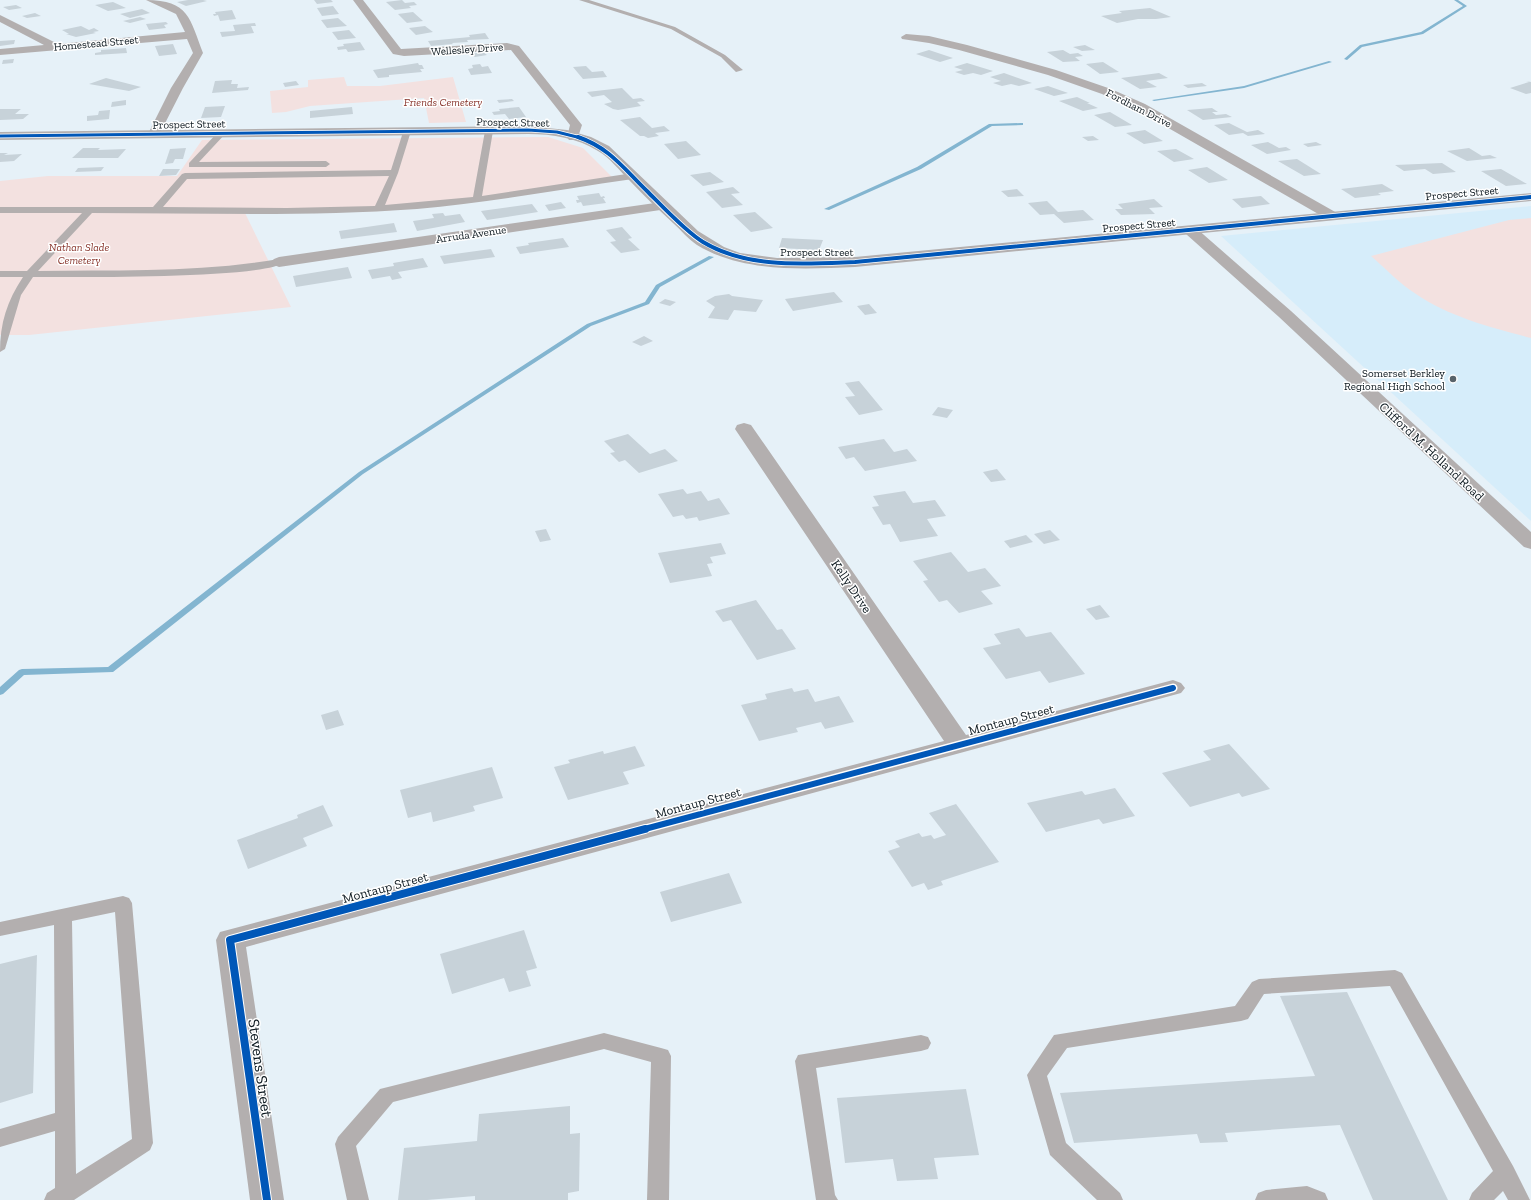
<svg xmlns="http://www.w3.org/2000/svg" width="1531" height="1200" viewBox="0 0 1531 1200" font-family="'Zilla Slab',serif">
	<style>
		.built { fill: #d6edfa }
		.green { fill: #f3e1e0 }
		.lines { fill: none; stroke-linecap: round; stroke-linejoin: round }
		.stream { fill: #83b5d0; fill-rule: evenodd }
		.building { fill: #c7d2d9 }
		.service { fill: #b3afaf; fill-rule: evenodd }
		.minor { fill: #b3afaf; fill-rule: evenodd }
		.tertiary { fill: #b3afaf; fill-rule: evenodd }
		.cycleway-far3-casing { stroke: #fff; stroke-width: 4.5 }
		.cycleway-far2-casing { stroke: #fff; stroke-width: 5.5 }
		.cycleway-far1-casing { stroke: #fff; stroke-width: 9 }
		.cycleway-casing { stroke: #fff; stroke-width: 10 }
		.cycleway-far3 { stroke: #0057b8; stroke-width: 3 }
		.cycleway-far2 { stroke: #0057b8; stroke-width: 4 }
		.cycleway-far1 { stroke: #0057b8; stroke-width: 6 }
		.cycleway { stroke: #0057b8; stroke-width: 8 }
		.poi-dot { fill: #58636a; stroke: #fff; stroke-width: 1.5 }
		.labels { text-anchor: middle; stroke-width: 3; stroke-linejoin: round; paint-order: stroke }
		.far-street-label { font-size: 11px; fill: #0b171e; stroke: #fff }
		.far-park-label { font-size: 11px; font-style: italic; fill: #87332a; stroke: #fff }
		.far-poi-label { font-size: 11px; fill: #0b171e; stroke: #fff; text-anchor: end }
		.street-label { font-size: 13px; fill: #0b171e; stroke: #fff }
		.near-street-label { font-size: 16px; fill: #0b171e; stroke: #fff }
	</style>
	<rect width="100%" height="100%" fill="#e6f1f8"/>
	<path class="built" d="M1531 206V521L1221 236Z"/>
	<path class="green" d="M344 77 347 86H380L453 77 466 122 429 123 424 98 310 106 286 112 272 113 270 91 308 87V80Z
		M548 137 583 148 615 180 385 211 245 213 291 307 29 335H0V181L48 176H177L202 140Z
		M1531 218V338C1493 328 1449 317 1416 294 1400 284 1386 269 1371 256L1509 220Z"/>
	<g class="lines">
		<path class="stream" d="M1454 0H1458L1467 6 1423 34 1362 47 1347 60 1344 59 1360 45 1421 32 1463 6Z
			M1329 61 1332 62 1244 88 1154 101 1152 100 1244 86Z
			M1021 123H1023V125L992 126 921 169 829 210 824 209 917 167 989 124Z
			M709 256 714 257 660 287 649 304 591 326 363 474 113 672 24 675 3 694 0 695V687L19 670 22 669 108 667 359 472 587 324 645 302 656 285Z"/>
	</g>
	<path class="building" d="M188 0H203L207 1 186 6 177 2Z
		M314 0H331L333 2 317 4Z
		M402 0 405 3 414 2 417 5 409 6 411 8 395 10 386 2Z
		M113 2 126 8 108 11 95 5Z
		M16 5 22 8 9 10 3 7Z
		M333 6 339 14 322 16 317 8Z
		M1150 8 1171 17 1156 19H1138L1117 23 1101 16 1122 13 1119 11Z
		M142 9 150 13 130 18 120 14Z
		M232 10 236 19 220 21 218 15 214 16 213 14H216L215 12Z
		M413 12 423 21 407 23 398 14Z
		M35 13 41 16 27 18 22 16Z
		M140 17 146 19 130 23 123 21Z
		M338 18 347 26 327 28 321 20Z
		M166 22 168 24 164 25 166 28 149 30 146 24Z
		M255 23 256 26H251L254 33 222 37 220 32 235 31 233 25Z
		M81 26 89 30 94 28 99 31 93 32 96 33 76 37 66 34H69L62 30Z
		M425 26 433 32 416 35 409 28Z
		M349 30 356 38 338 40 332 32Z
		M485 33 489 39 467 40 468 42 452 43 453 44 431 46 428 41 470 37 469 35Z
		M15 40 14 44 0 46V41Z
		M360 42 365 50 348 52 346 49 338 50 337 47 344 46 343 44Z
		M173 44 177 54 159 56 155 46Z
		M1085 45 1095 50 1082 51 1073 47Z
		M126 48 127 53 95 55V53L101 52V50Z
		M929 50 953 58 940 62 916 54Z
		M1063 50 1070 54 1078 53 1083 56 1075 57 1080 61 1063 62 1047 52Z
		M483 52 487 55 475 57 470 54Z
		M14 59 13 63 2 64 3 60Z
		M1103 62 1119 72 1100 74 1086 64Z
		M418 63 419 65H422L424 69H420L422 72 389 75V77L378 78 373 70Z
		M967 63 993 71 981 75 973 73 964 75 955 72 963 70 954 67Z
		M480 64 482 67 488 66 492 73 471 75 468 69 473 68 472 65Z
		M586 66 592 72 603 71 607 77 583 79 573 67Z
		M1004 73 1032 83 1019 86 1011 84 1002 86 993 83 1001 81 990 77Z
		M1159 73 1168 78 1146 81 1157 87 1140 89 1121 78Z
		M106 78 141 87 129 91 89 84Z
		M232 80 231 84H238L237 88 249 87 248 90 212 93 215 81Z
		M296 81 299 85 285 87 283 83Z
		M1526 81 1531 82V93L1526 94 1510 88 1529 82Z
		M1202 83 1207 86 1188 88 1183 85Z
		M1048 86 1068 93 1054 96 1034 89Z
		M622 88 633 99 641 98 645 101 637 102 641 106 618 110 613 109 604 104 612 102 604 95 592 97 587 92Z
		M1077 97 1090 103H1087L1098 108 1083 111 1059 101Z
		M512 99 514 101 499 103 497 100Z
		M126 100V105L111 107 112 102Z
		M225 106 221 117 201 118 205 107Z
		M352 107 353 114 310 118V111Z
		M519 107 526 117 509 119 505 114 494 115 492 112 500 111 499 109Z
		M1212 108 1218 112H1212L1216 115 1226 114 1232 117 1203 120 1187 110Z
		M0 109H21L15 114H29L23 119 0 120Z
		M110 110 109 119 87 121V116L98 115 99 111Z
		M1110 112 1132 125 1115 127 1094 115Z
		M640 117 652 128 664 126 670 131 655 133 659 136 648 138 644 136H640L620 120Z
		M1229 123 1247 132 1258 130 1265 134 1248 136 1243 133 1229 135 1214 125Z
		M1145 130 1163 141 1144 144 1126 133Z
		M1093 136 1099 140 1088 141 1082 137Z
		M686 141 701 155 678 159 664 144Z
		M1268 142 1279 148 1286 147 1291 150 1267 154 1251 145Z
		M1316 142 1322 145 1308 147 1303 144Z
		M83 148H100L98 150 126 149 118 158H72Z
		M186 148 183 159H175L173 163 165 164 170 149Z
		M1469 148 1482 156 1490 155 1497 158 1467 161 1447 151Z
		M1176 149 1194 159 1174 162 1157 151Z
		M0 153H8L4 155 22 154 14 161 0 162Z
		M1297 159 1321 174 1304 176 1278 161Z
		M1442 163 1456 172 1433 174 1425 169 1404 171 1395 165Z
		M104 167 101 171 75 172 78 168Z
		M1207 167 1228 180 1209 183 1188 170Z
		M163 169H180L176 175 159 176Z
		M1501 169 1527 184 1506 186 1481 171Z
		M710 172 724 182 703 186 690 175Z
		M1382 184 1394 191 1378 193 1381 195 1355 198 1341 189Z
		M733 187 740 193 731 194 743 205 722 208 706 192Z
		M1017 189 1024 196 1008 197 1001 191Z
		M599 193 601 197 604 196 605 198H603L606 203 583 206 581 202 577 203 576 200H579L577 196Z
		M1261 196 1270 204 1242 208 1232 199Z
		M1154 199 1163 207 1149 208 1155 214 1121 215 1115 209H1123L1118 204Z
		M1047 201 1058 212 1083 210 1094 220 1064 223 1054 214 1040 215 1028 203Z
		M561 202 566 208 549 211 545 205Z
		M532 204 538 212 487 220 481 211Z
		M755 212 773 228 751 232 733 215Z
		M443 213 445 216 460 214 465 222 417 231 413 221 434 218 432 214Z
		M394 223 397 232 341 239 339 231Z
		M622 227 632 238 628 239 640 250 621 253 610 242 616 241 606 230Z
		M563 238 569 247 520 254 516 247 529 245 528 243Z
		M782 238 823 240 819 250 779 248Z
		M491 249 495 257 444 264 440 256Z
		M423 258 428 267 398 272 402 278 392 280 390 276 372 279 368 270 394 266 393 263Z
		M348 267 352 278 296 287 293 276Z
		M834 292 843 302 793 311 785 299Z
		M729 294 732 296 763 300 756 312 734 310 728 320 708 318 715 307 706 301 715 296Z
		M665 299 676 302 670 306 659 303Z
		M869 304 877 313 865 315 857 306Z
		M644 336 653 341 641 346 632 342Z
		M859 381 883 410 859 415 845 397 855 396 845 383Z
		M938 407 953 410 947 418 932 415Z
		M628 434 650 454 665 449 678 461 639 473 625 460 619 462 610 453 615 452 604 441Z
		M884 439 894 452 907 449 917 461 865 471 854 457 846 459 838 447Z
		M997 469 1006 480 991 482 983 472Z
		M683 489 687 494 701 491 708 501 719 498 730 514 699 521 697 517 686 519 683 515 673 517 658 494Z
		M905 491 913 503 935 500 946 516 927 519 938 536 900 542 890 524 883 525 872 507 879 506 873 496Z
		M546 529 551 540 540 542 535 531Z
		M1050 530 1060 540 1044 544 1034 534Z
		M1026 535 1033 542 1010 548 1004 541Z
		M721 543 726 554 710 557 713 563 707 564 712 576 670 583 658 553Z
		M951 552 968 572 985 568 1001 586 981 591 993 604 959 613 947 600 939 602 923 581 928 580 913 561Z
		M756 600 777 630 782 629 796 649 757 660 731 620 723 622 715 611Z
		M1100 605 1110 617 1096 620 1086 609Z
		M1019 628 1026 637 1051 632 1085 674 1049 683 1040 671 1006 679 983 648 1001 644 994 634Z
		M792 688 794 692 808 689 815 702 839 696 854 722 825 729 821 722 796 728 798 732 759 741 741 705 767 699 765 694Z
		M338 710 344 725 326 730 321 715Z
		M1229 744 1270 789 1242 797 1239 793 1190 807 1162 773 1211 760 1203 751Z
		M635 746 645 766 623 772 629 784 568 800 554 767 570 763 568 760 603 751 604 754Z
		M492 767 503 798 473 806 475 811 433 822 431 812 408 818 400 790Z
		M1115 788 1135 816 1103 824 1099 819 1046 832 1027 803 1082 791 1085 795Z
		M956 804 999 862 941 881 943 885 928 890 924 883 912 887 888 851 900 847 895 841 919 833 922 837 931 835 934 839 946 835 929 813Z
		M323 805 333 826 303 838 307 846 248 869 237 840 298 818 297 815Z
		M729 873 742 903 671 922 660 892Z
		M524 930 537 968 526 971 531 986 509 992 504 978 452 994 440 954Z
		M37 955 33 1093 0 1103V964Z
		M1347 992 1448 1200H1373L1340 1125 1225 1133 1228 1142 1200 1143 1197 1134 1074 1143 1060 1093 1315 1076 1280 996Z
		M966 1089 979 1155 934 1158 938 1179 897 1181 893 1159 845 1163 837 1098Z
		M570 1106V1134L580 1133 579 1191 568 1193V1200H475V1196L427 1200H398L404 1148 477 1141 479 1114Z"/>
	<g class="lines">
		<path class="service" d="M579 0H589L675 27 725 55 743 70 736 72 721 57 671 29Z
			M404 129 411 131 398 173 385 205 473 197 485 131 489 129 493 131 482 196 633 173 637 176 633 179C561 189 489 203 417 209 309 217 200 213 92 213L38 271C119 270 199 273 279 259L284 262C268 279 67 277 33 277L21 295 5 349 0 352C0 323 7 301 23 277H0V271H27L82 213H0V207H153L182 174 185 173 391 170ZM389 176 375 206 287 208 163 207 187 179Z
			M219 131 226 133 199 162 326 161 330 164 326 167H189V163Z
			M123 896 129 898 132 903 153 1143 150 1150 74 1200H44L47 1193 55 1188V1131L0 1147V1129L55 1113 54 925 0 936V922ZM115 912 132 1139 76 1174 72 921Z
			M1395 970 1402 973 1513 1166 1530 1200H1508L1503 1191 1494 1200H1469L1472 1193 1493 1171 1390 986 1264 994 1248 1019 1241 1021 1067 1048 1047 1076 1066 1143 1120 1193 1123 1200H1097L1050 1155 1027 1075 1054 1035 1235 1006 1252 982 1259 979Z
			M604 1033 661 1048 668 1050 671 1056 669 1200H647L651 1062 604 1049 393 1102 356 1146 369 1200H347L335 1144 338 1137 380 1089Z
			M921 1035 928 1037 931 1043 928 1049 921 1051 816 1068 835 1195 838 1200H816L795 1061 798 1055Z
			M1307 1186 1325 1193 1328 1200H1255L1258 1193 1266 1190Z"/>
		<path class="minor" d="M146 0C189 0 190 19 203 53L183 88 158 137 154 138 148 134 171 88 193 53 187 39 0 55V49L44 45 0 22V15L58 44 185 32 176 14Z
			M353 0H363L401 49 507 43 519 46 582 125 577 140H569L567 137 570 125 511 50 404 56 393 54Z
			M906 34 929 36 967 45 1056 70 1111 89 1145 104 1337 213 1339 216 1337 219H1327L1137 110 1102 94 1048 75 959 50 929 43 902 39 901 37Z
			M662 202 667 203 669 206 667 209 279 267 274 265 271 262 274 259 279 257Z
			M1191 227 1196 228 1291 311 1531 532V549L1524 547 1279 317 1186 234 1184 231 1186 228Z
			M744 423 751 425 966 735 1173 680 1181 683 1185 688 1181 693 246 947 284 1200H250L216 940 220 932 944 741 735 429 737 425Z"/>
		<path class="tertiary" d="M528 126 567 130 591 137 609 146 698 231 724 247 740 253 777 258 855 257 1531 193V201L855 267C804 269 743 273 697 245 688 239 681 230 673 223 658 209 643 195 629 180 619 170 610 158 598 151 577 138 553 134 528 134L0 140V132Z"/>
		<g class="cycleway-far3-casing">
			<path id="cycleway-far3" d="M0 136 528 130 557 132 581 138"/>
		</g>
		<g class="cycleway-far2-casing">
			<path id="cycleway-far2" d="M578 137C610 148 624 169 647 191 662 206 686 232 703 242 748 269 805 264 855 262L1531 197"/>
		</g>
		<g class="cycleway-far1-casing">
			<path id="cycleway-far1" d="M641 830 1173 688"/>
		</g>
		<g class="cycleway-casing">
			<path id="cycleway" d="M267 1200 230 940 645 829"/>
		</g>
		<use href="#cycleway-far3" class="cycleway-far3"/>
		<use href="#cycleway-far2" class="cycleway-far2"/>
		<use href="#cycleway-far1" class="cycleway-far1"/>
		<use href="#cycleway" class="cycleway"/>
	</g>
	<circle class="poi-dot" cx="1453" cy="379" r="4"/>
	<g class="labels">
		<g class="far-street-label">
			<text transform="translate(96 43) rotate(-5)" y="4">Homestead Street</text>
			<text transform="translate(467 49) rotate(-4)" y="4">Wellesley Drive</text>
			<text transform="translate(1139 108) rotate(27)" y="4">Fordham Drive</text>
			<text transform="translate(513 122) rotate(1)" y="4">Prospect Street</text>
			<text transform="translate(189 124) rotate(-1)" y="4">Prospect Street</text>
			<text transform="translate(1462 193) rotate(-5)" y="4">Prospect Street</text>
			<text transform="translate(1139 225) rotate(-5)" y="4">Prospect Street</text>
			<text transform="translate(471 234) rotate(-8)" y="4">Arruda Avenue</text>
			<text x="817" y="256">Prospect Street</text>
		</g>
		<g class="far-park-label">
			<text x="443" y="106">Friends Cemetery</text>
			<text x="79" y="251">Nathan Slade<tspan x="79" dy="13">Cemetery</tspan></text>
		</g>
		<g class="far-poi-label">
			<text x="1445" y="377">Somerset Berkley<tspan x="1445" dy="13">Regional High School</tspan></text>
		</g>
		<g class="street-label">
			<text transform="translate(1432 451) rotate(43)" y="5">Clifford M. Holland Road</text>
			<text transform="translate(852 586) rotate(56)" y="5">Kelly Drive</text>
			<text transform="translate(1011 719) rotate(-15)" y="5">Montaup Street</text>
			<text transform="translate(698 802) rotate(-15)" y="5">Montaup Street</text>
			<text transform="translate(385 887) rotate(-15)" y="5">Montaup Street</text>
		</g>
		<g class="near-street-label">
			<text transform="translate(261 1068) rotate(82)" y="6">Stevens Street</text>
		</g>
	</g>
</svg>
